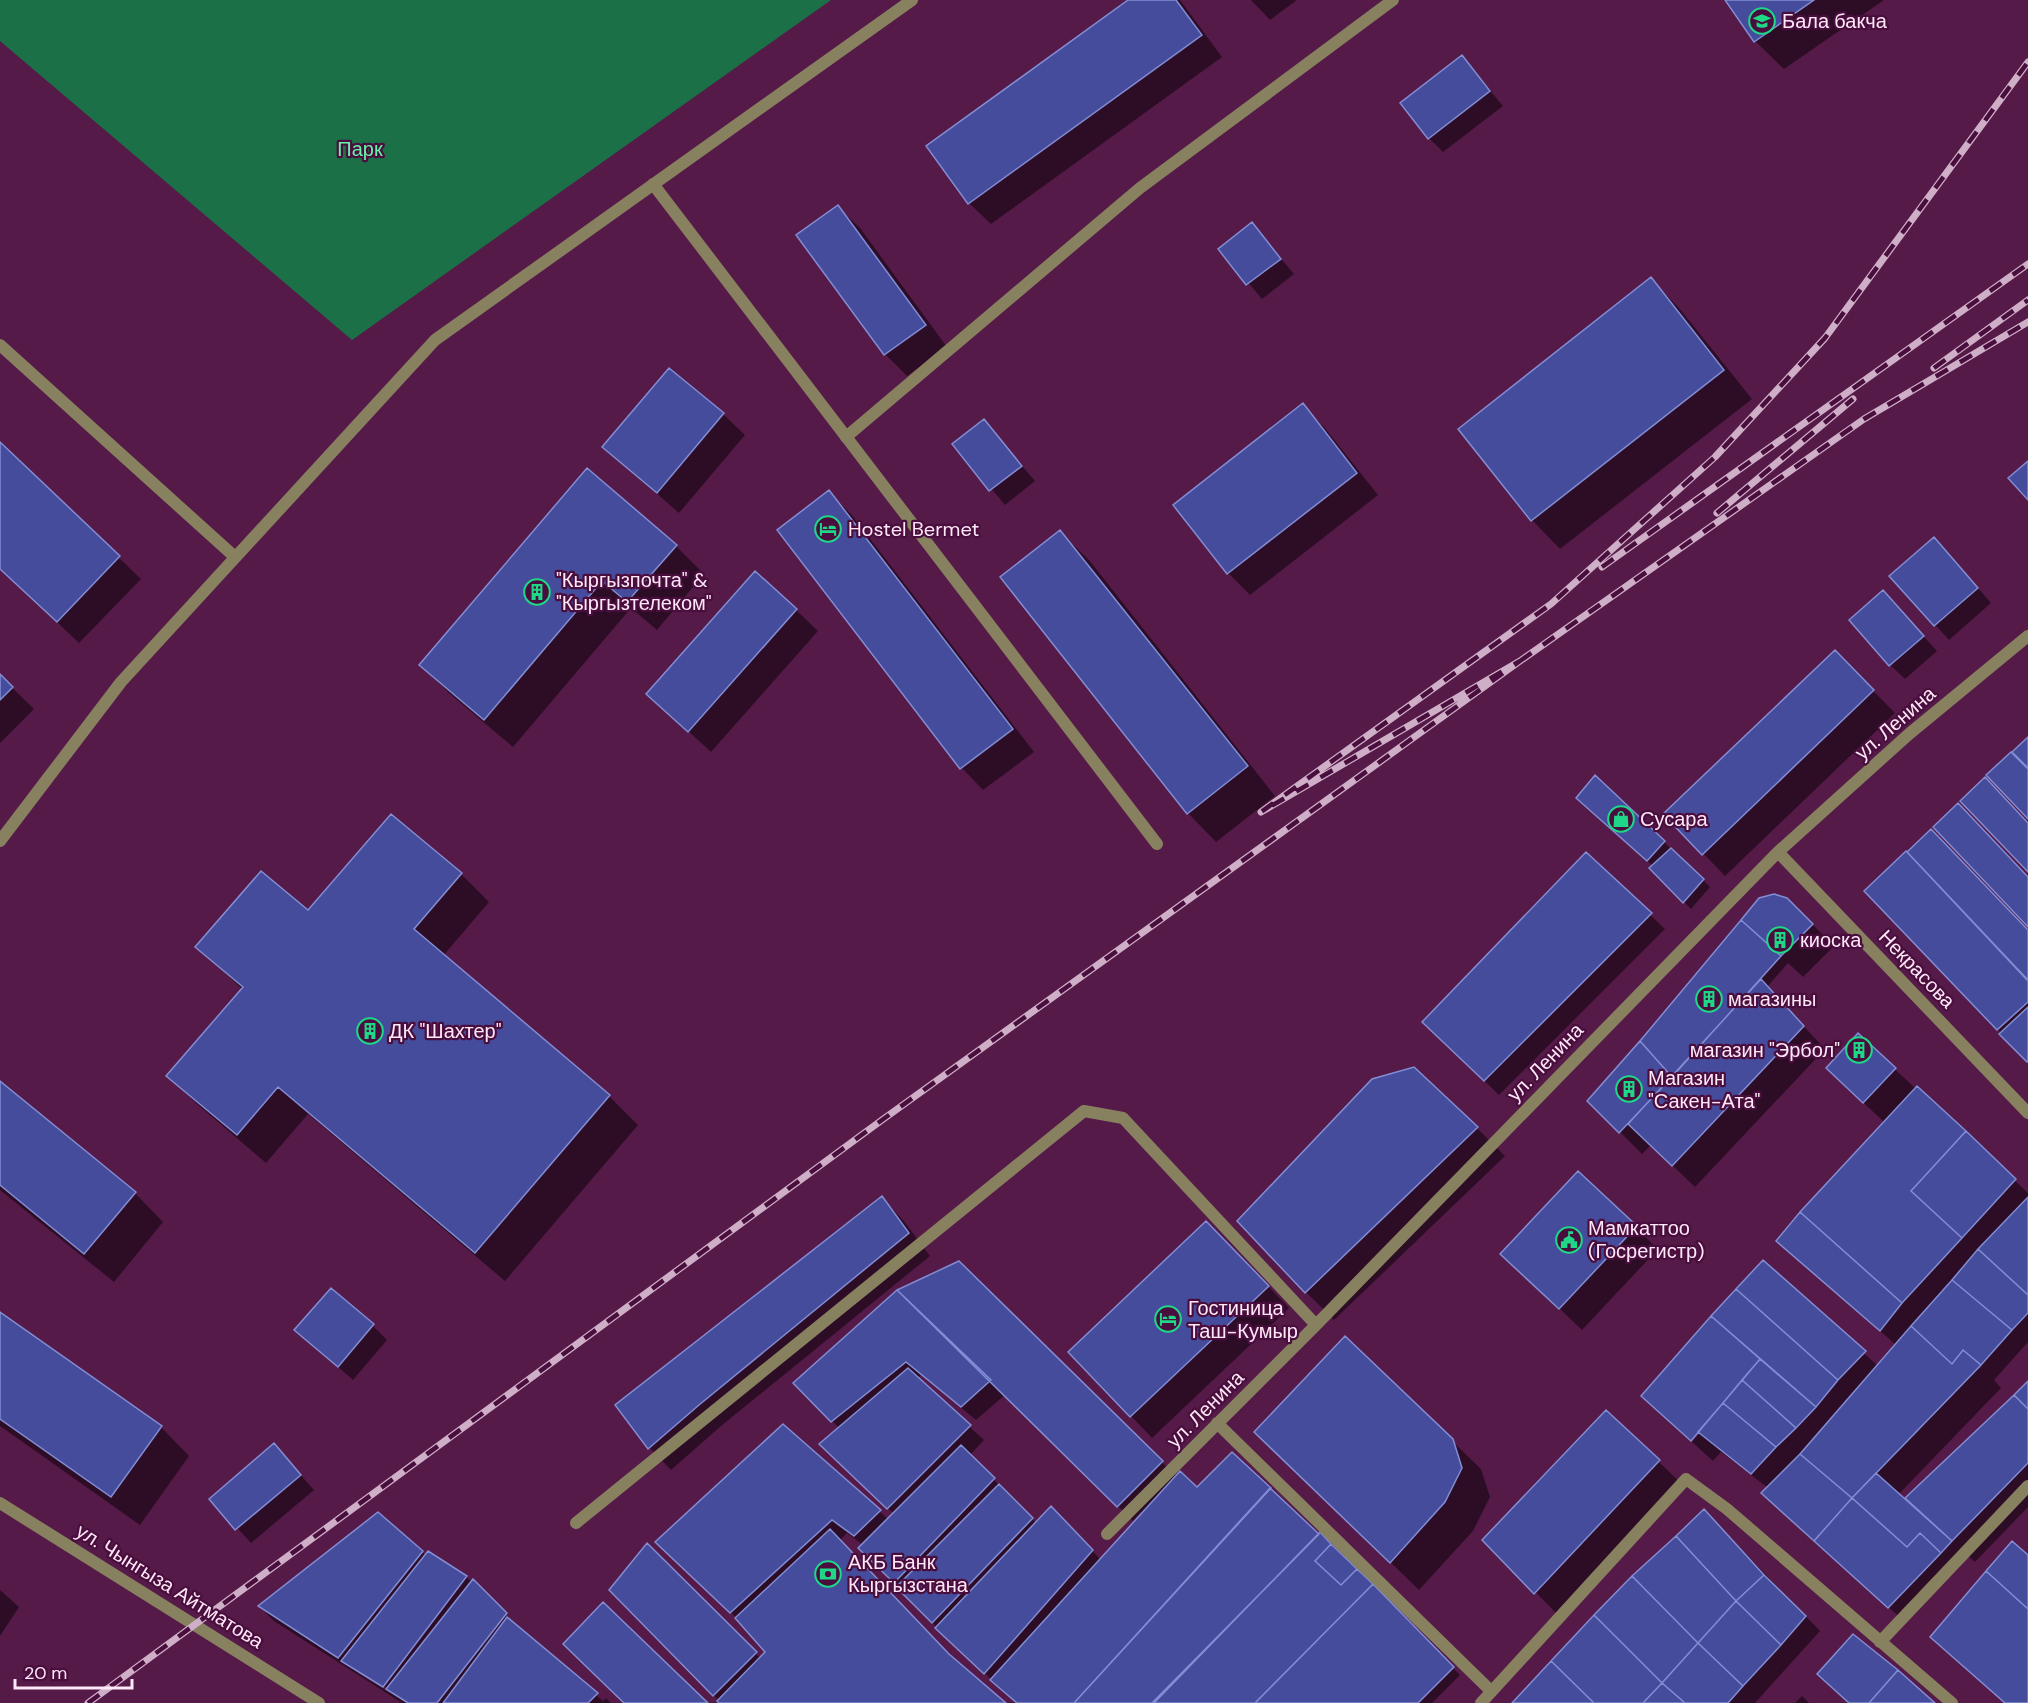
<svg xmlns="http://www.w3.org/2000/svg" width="2028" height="1703" viewBox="0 0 2028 1703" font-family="'DM Sans',sans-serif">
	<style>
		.green { fill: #1c7047 }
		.shadow { fill: #0007; fill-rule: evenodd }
		.building { fill: #464c9c; stroke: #838dd4; stroke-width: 1.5 }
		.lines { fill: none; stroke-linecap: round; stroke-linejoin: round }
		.lane { stroke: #888160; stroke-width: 12 }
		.street { stroke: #888160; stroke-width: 12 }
		.rail-casing { stroke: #cfaec7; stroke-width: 7 }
		.rail { stroke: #490e3d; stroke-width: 4.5; stroke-dasharray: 14; stroke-linecap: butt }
		.labels { text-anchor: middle; stroke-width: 4.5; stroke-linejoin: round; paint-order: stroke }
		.poi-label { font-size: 20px; fill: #fee7f7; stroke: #490e3d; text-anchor: start }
		.park-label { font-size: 20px; fill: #69f1a8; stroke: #490e3d }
		.street-label { font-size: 20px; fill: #fee7f7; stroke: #490e3d }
	</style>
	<rect width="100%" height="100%" fill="#551a48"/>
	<path class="green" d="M0 0H831L352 340 0 41Z"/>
	<path class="shadow" d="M1131 0H1180L1222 57 991 224 969 203Z
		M1251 0H1297L1270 20Z
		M1727 0H1884L1784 69 1755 41Z
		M1462 57 1503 106 1443 152 1429 138Z
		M838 207 860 228 947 347 907 376 885 354 798 235Z
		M1252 224 1294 274 1262 299 1220 249Z
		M1651 279 1679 308 1752 399 1560 549 1532 520 1460 429Z
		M1302 405 1324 427 1378 495 1250 595 1228 573Z
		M723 414 745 435 679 513 604 447Z
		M984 421 1035 481 1005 505 954 444Z
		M0 444 141 579 79 643 0 568Z
		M829 492 851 514 1034 752 983 790 962 768 779 531Z
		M1060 532 1089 560 1275 796 1216 842 1188 813 1002 577Z
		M676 546 704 574 657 630 631 608 513 747 450 694 421 665Z
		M1948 553 1991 603 1949 640 1891 576Z
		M1883 592 1937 651 1905 679 1890 665Z
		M796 610 818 631 711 752 648 694Z
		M1835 652 1895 713 1725 876 1665 814Z
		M0 676 34 709 0 743Z
		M1593 812 1664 842 1710 887 1691 909 1651 868 1653 866Z
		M1931 831 2028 931V1061L1867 891Z
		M1586 854 1665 929 1499 1095 1438 1036Z
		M461 874 489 902 443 956 609 1096 638 1125 505 1281 308 1114 266 1163 197 1104 168 1076 242 989 197 946 308 912Z
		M1787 899 1834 946 1803 977 1788 963 1767 987 1825 1049 1695 1187 1651 1145 1642 1154 1589 1101Z
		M1858 1035 2028 1193V1342L1994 1380 2001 1388 1898 1495 1926 1520 2028 1383V1507L1975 1562 1967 1555 1904 1621 1777 1508 1768 1488 1721 1452 1713 1461 1692 1442 1761 1361 1759 1359 1690 1440 1643 1396 1763 1262 1878 1366 1896 1345 1778 1241 1885 1123 1850 1090Z
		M0 1083 135 1193 163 1222 114 1282 0 1190Z
		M1477 1128 1505 1156 1334 1320 1306 1292Z
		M1578 1173 1658 1249 1582 1330 1502 1254Z
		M882 1198 903 1220 930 1256 721 1426 671 1470 650 1448 617 1405Z
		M1228 1244 1289 1308 1152 1438 1131 1416Z
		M959 1262 1177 1477 1197 1489 1232 1454 1319 1533 1460 1675 1432 1703H1017L951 1642 860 1548 863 1545 847 1533 840 1540 956 1662 1004 1703H721L611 1590 647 1545 761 1659 767 1652 740 1621 671 1556 783 1426 888 1519 894 1514 836 1459 840 1429 795 1383ZM921 1375 976 1420 1006 1394 1133 1521 1141 1512 1143 1514 1101 1560 1051 1508 1036 1523 970 1455 984 1440 917 1379Z
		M0 1314 161 1427 189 1456 140 1525 0 1426Z
		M373 1326 387 1340 353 1380 296 1330Z
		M1606 1412 1681 1483 1557 1614 1484 1540Z
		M1451 1440 1481 1469 1490 1497 1473 1531 1419 1590 1285 1460Z
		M274 1445 314 1490 251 1543 211 1499Z
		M1719 1526 1820 1631 1755 1703H1596Z
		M422 1552 426 1556 429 1553 473 1582 520 1630 603 1701 606 1698 611 1703H402L274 1621 260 1607ZM358 1670 390 1690 389 1692 358 1673Z
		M0 1590 19 1607 0 1636Z
		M1802 1696 1809 1703H1795Z"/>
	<path class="building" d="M1128 0H1176L1202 35 968 204 926 146Z
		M1725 0H1814L1754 42Z
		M1462 55 1490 91 1428 139 1400 103Z
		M838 205 926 325 884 355 796 235Z
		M1252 222 1281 259 1246 285 1218 249Z
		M1651 277 1724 370 1531 521 1458 429Z
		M669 368 724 413 657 493 602 447Z
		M1303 403 1357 473 1227 574 1173 505Z
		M984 419 1022 466 989 491 952 444Z
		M0 442 120 556 57 622 0 569Z
		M2028 461V500L2008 478Z
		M587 468 677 545 627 602 602 581 484 720 419 665Z
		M587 468 677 545 627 602 602 581 484 720 419 665Z
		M829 490 1013 729 960 769 777 530Z
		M1060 530 1248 766 1187 814 1000 577Z
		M1934 537 1978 588 1934 626 1889 576Z
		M755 571 797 609 688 732 646 694Z
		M1883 590 1924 636 1889 666 1849 620Z
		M1835 650 1874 690 1702 855 1663 814Z
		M0 674 13 687 0 700Z
		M2028 737V768L2012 752Z
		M2011 752 2028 769V819L1986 775Z
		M1595 775 1665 841 1647 861 1576 798Z
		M1985 777 2028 823V872L1960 801Z
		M1958 803 2028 877V927L1933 827Z
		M391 814 462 873 414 929 610 1095 475 1253 278 1087 237 1135 166 1076 243 987 195 947 261 871 308 910Z
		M391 814 462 873 414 929 610 1095 475 1253 278 1087 237 1135 166 1076 243 987 195 947 261 871 308 910Z
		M1931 829 2028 930V980L1907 852Z
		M1671 848 1704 879 1683 903 1649 868Z
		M1906 851 2028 981V1002L1997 1030 1864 891Z
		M1586 852 1652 913 1484 1081 1422 1022Z
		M1774 894 1787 898 1813 924 1781 956 1741 920 1759 898Z
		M1741 920 1781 956 1672 1077 1640 1041Z
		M1761 979 1804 1026 1672 1166 1628 1124Z
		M2028 1007V1062H2027L1999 1034Z
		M1858 1033 1896 1068 1863 1103 1826 1068Z
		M1640 1041 1672 1077 1619 1133 1587 1101Z
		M1414 1067 1478 1127 1305 1293 1237 1221 1372 1079Z
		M0 1081 136 1192 84 1254 0 1185Z
		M1917 1086 1966 1131 1911 1191 1962 1238 1902 1303 1800 1212Z
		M1966 1131 2016 1179 1962 1238 1911 1191Z
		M1578 1171 1637 1226 1559 1309 1500 1254Z
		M882 1196 909 1233 699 1405 648 1449 615 1405Z
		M2028 1197V1295L1978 1249Z
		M1800 1212 1902 1303 1880 1331 1776 1241Z
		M1206 1221 1269 1286 1130 1417 1068 1352Z
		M1978 1249 2028 1295V1313L2012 1330 1952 1280Z
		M1763 1260 1866 1351 1838 1380 1736 1289Z
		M959 1261 1163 1461 1117 1507 897 1290Z
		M1952 1280 2012 1330 1981 1365 1963 1350 1952 1364 1911 1326Z
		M331 1288 374 1324 338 1367 294 1330Z
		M1736 1289 1838 1380 1816 1407 1711 1316Z
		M897 1290 991 1380 961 1407 906 1362 831 1422 793 1383Z
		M0 1312 162 1426 111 1497 0 1419Z
		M1711 1316 1760 1359 1691 1441 1641 1396Z
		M1911 1326 1952 1364 1963 1350 1981 1365 1852 1498 1800 1454Z
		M1345 1336 1453 1439 1462 1468 1445 1502 1390 1563 1254 1432Z
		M1760 1359 1816 1407 1796 1428 1742 1380Z
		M908 1368 971 1425 887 1509 819 1444Z
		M1742 1380 1796 1428 1776 1447 1723 1403Z
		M2028 1381V1409L2014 1395Z
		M2014 1395 2028 1409V1463L1952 1541 1905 1498Z
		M1723 1403 1776 1447 1751 1474 1698 1432Z
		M1606 1410 1660 1460 1534 1594 1482 1540Z
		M783 1424 881 1510 854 1536 832 1520 730 1613 655 1542Z
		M274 1443 301 1475 235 1530 209 1499Z
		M961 1445 995 1478 894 1583 858 1548Z
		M1232 1452 1271 1488 1074 1703H1017L990 1680 1180 1471 1197 1487Z
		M1800 1454 1852 1498 1814 1541 1761 1493Z
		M1876 1473 1952 1541 1941 1553 1920 1533 1907 1547 1852 1498Z
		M999 1484 1033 1518 932 1623 896 1587Z
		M1270 1488 1319 1534 1152 1703H1074Z
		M1852 1498 1907 1547 1920 1533 1941 1553 1888 1608 1814 1541Z
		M1051 1506 1093 1550 984 1674 935 1628Z
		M1704 1509 1764 1575 1736 1601 1676 1536Z
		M378 1512 423 1551 338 1658 258 1606Z
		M830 1529 949 1654 1006 1703H719L717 1701 765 1652 735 1618Z
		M1320 1532 1331 1544 1315 1561 1341 1585 1357 1569 1373 1584 1255 1703H1154Z
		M1676 1536 1736 1601 1698 1643 1632 1576Z
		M2012 1541 2028 1555V1609L1986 1571Z
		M647 1543 757 1652 713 1696 609 1590Z
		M1331 1544 1357 1569 1341 1585 1315 1561Z
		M428 1551 467 1576 383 1687 341 1661Z
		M1986 1571 2028 1609V1703H2005L1930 1637Z
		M1764 1575 1806 1616 1781 1645 1736 1601Z
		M1632 1576 1698 1643 1662 1683 1594 1615Z
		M473 1579 507 1613 437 1703H408L386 1689Z
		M1373 1584 1454 1667 1418 1703H1255Z
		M1736 1601 1781 1645 1743 1686 1698 1643Z
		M603 1602 708 1703H624L597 1677 563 1644Z
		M1594 1615 1662 1683 1643 1703H1594L1551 1661Z
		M507 1617 598 1693 588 1703H443Z
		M1853 1634 1898 1670 1869 1703H1849L1817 1674Z
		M1698 1643 1743 1686 1728 1703H1685L1662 1683Z
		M1551 1661 1594 1703H1512Z
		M1898 1670 1935 1703H1869Z
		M1662 1683 1685 1703H1643Z"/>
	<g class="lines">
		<path class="lane" d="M846 437 1140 188 1393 0
			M1880 1642 2028 1486
			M1481 1703 1686 1479 1727 1509 1952 1703"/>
		<path class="street" d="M653 184 1157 844
			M0 345 235 557
			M0 841 121 682 435 340 912 0
			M1778 852 2028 1113
			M1217 1423 1491 1691
			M0 1503 319 1703
			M576 1523 1084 1111 1123 1118 1316 1325
			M1107 1534 1316 1325 1778 852 1909 734 2028 636"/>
		<g class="rail-casing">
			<path id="rail" d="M1934 368 2028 300
				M1717 513 1853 399
				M1602 567 2028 264
				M1520 661 1864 419 2028 322
				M88 1703 882 1120 1520 661 1261 812 1551 604 1715 457 1825 338 2028 62"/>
		</g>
		<use href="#rail" class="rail"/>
	</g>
	<defs>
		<g id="school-ring" transform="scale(1.35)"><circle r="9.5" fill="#490e3d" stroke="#1ed888" stroke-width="1.5"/><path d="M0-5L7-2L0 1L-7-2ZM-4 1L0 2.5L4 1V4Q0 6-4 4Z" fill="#1ed888"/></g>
		<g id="hotel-ring" transform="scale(1.35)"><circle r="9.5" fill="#490e3d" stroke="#1ed888" stroke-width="1.5"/><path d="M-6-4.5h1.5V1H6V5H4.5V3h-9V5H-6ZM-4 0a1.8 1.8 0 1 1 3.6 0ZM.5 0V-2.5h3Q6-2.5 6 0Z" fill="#1ed888"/></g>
		<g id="building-ring" transform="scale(1.35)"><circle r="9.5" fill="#490e3d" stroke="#1ed888" stroke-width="1.5"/><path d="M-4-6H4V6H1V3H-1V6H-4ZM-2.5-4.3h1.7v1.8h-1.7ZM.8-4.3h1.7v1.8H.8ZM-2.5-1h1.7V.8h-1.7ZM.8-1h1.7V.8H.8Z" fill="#1ed888"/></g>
		<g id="shop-ring" transform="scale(1.35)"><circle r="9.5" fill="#490e3d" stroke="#1ed888" stroke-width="1.5"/><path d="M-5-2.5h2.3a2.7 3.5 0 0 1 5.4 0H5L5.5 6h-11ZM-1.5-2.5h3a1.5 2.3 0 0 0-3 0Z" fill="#1ed888"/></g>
		<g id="civic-ring" transform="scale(1.35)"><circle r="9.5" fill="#490e3d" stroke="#1ed888" stroke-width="1.5"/><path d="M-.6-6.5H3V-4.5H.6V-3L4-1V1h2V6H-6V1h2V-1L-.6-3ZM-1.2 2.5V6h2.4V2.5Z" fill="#1ed888"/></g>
		<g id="bank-ring" transform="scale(1.35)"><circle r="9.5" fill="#490e3d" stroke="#1ed888" stroke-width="1.5"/><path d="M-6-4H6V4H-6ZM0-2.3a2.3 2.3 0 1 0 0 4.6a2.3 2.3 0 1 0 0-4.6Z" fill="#1ed888"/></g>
	</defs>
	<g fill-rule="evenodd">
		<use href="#school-ring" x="1762" y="21"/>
		<use href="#hotel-ring" x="828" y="529"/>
		<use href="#building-ring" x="537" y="592"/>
		<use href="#shop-ring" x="1621" y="819"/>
		<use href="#building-ring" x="1780" y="940"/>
		<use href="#building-ring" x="1709" y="999"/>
		<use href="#building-ring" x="370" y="1031"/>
		<use href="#building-ring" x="1859" y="1050"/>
		<use href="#building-ring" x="1629" y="1089"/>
		<use href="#civic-ring" x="1569" y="1240"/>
		<use href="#hotel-ring" x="1168" y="1319"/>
		<use href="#bank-ring" x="828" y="1574"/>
	</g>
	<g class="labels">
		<g class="poi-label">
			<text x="1782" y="28">Бала бакча</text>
			<text x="848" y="536">Hostel Bermet</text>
			<text x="556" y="587">"Кыргызпочта" &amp;<tspan x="556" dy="23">"Кыргызтелеком"</tspan></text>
			<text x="1640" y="826">Сусара</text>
			<text x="1800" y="947">киоска</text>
			<text x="1728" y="1006">магазины</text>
			<text x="389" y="1038">ДК "Шахтер"</text>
			<text x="1840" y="1057" text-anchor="end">магазин "Эрбол"</text>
			<text x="1648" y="1085">Магазин<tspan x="1648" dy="23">"Сакен-Ата"</tspan></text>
			<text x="1588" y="1235">Мамкаттоо<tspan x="1588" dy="23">(Госрегистр)</tspan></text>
			<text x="1188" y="1315">Гостиница<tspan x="1188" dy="23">Таш-Кумыр</tspan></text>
			<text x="848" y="1569">АКБ Банк<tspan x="848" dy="23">Кыргызстана</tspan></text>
		</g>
		<g class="park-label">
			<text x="360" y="156">Парк</text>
		</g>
		<g class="street-label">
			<text transform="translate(1895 723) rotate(-41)" y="7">ул. Ленина</text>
			<text transform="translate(1917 969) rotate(46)" y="7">Некрасова</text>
			<text transform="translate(1545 1062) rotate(-46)" y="7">ул. Ленина</text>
			<text transform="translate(1205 1409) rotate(-45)" y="7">ул. Ленина</text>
			<text transform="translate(170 1586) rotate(32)" y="7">ул. Чынгыза Айтматова</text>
		</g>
	</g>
	<path d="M15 1679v9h117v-9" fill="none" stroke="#fee7f7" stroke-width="3"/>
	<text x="24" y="1679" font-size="18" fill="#fee7f7" stroke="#490e3d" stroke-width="4.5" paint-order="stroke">20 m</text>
</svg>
